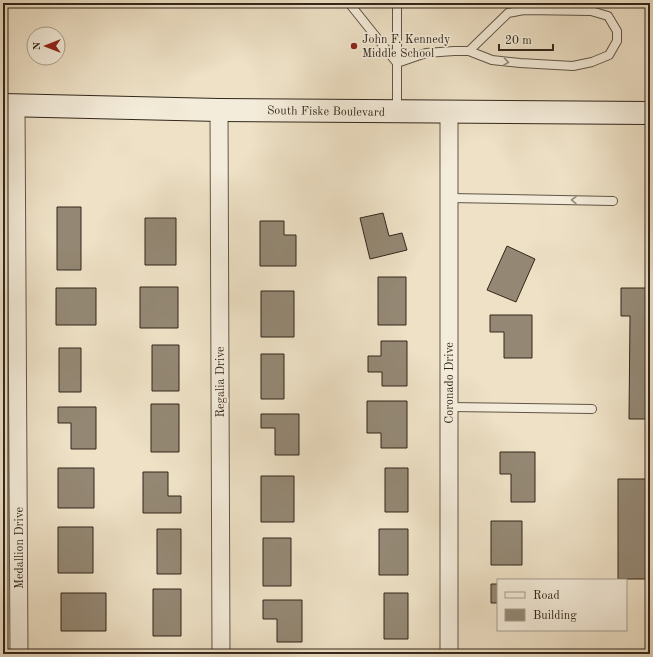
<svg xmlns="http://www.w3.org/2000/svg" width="653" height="657" viewBox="0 0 653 657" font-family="'Old Standard TT',serif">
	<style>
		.building { fill: #948874; stroke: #32271b }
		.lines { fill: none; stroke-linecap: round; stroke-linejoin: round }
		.service-casing { stroke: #615646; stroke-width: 10 }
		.minor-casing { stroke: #615646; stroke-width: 19 }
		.secondary-casing { stroke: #32271b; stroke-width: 24 }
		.service { stroke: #f4ecda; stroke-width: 8 }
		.minor { stroke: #f4ecda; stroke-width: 17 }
		.secondary { stroke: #f4ecda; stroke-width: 22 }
		.oneway { stroke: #938a7a }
		.poi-dot { fill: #8f2418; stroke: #f4ecda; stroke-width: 1.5 }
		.labels { text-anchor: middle; stroke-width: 3.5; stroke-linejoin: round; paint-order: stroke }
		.poi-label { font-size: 12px; fill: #32271b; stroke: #f4ecda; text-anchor: start }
		.street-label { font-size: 12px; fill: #32271b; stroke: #f4ecda }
	</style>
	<rect width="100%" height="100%" fill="#eee1c6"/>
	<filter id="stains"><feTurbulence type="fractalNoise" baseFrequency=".005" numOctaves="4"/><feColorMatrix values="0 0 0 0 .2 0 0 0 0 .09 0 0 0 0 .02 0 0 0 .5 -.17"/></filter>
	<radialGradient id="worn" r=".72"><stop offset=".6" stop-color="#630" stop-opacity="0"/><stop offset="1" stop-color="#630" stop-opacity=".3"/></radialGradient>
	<path class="building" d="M57 207H81V270H57Z
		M383 213 389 236 402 233 407 250 370 259 360 218Z
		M145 218H176V265H145Z
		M260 221H284V235H296V266H260Z
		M507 246 535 259 516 302 487 290Z
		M378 277H406V325H378Z
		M140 287H178V328H140Z
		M56 288H96V325H56Z
		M621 288H650V419H629L630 316H621Z
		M261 291H294V337H261Z
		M490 315H532V358H504V332H490Z
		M381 341H407V386H382V372H368V356H381Z
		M152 345H179V391H152Z
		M59 348H81V392H59Z
		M261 354H284V399H261Z
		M367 401H407V448H381V433H367Z
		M151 404H179V452H151Z
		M58 407H96V449H71V423H58Z
		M261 414H299V455H275V428H261Z
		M500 452H535V502H511V474H500Z
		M58 468H94V508H58Z
		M385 468H408V512H385Z
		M143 472H168V496H181V513H143Z
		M261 476H294V522H261Z
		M618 479H650V579H618Z
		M491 521H522V565H491Z
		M58 527H93V573H58Z
		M157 529H181V574H157Z
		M379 529H408V575H379Z
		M263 538H291V586H263Z
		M491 584H498V603H491Z
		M153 589H181V636H153Z
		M61 593H106V631H61Z
		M384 593H408V639H384Z
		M263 600H302V642H277V619H263Z
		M492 650H530V654H492Z
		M59 651H84V654H59Z
		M152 652H181V654H152Z"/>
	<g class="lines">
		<g class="service-casing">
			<path id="service" d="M349 3 397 63 426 53 454 51H469L492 60 520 63 573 66 592 62 609 55 617 41V31L608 16 591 11 524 10 508 13 469 51
				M397 110V3
				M449 198 613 201
				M449 407 592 409"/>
		</g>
		<g class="minor-casing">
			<path id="minor" d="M16 106 19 654
				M219 110 221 654
				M449 654V112"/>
		</g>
		<g class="secondary-casing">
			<path id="secondary" d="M3 105 219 110 650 113"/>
		</g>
		<use href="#service" class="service"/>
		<use href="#minor" class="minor"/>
		<use href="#secondary" class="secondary"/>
	</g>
	<defs><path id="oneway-chevron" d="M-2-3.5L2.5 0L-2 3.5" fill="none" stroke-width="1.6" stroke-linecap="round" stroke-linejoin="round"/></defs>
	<g class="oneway">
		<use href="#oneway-chevron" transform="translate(506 62) rotate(8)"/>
		<use href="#oneway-chevron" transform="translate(574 200) rotate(-179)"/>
	</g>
	<circle class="poi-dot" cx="354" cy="46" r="4"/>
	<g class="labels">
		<g class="poi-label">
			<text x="362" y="43">John F. Kennedy<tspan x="362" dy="14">Middle School</tspan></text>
		</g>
		<g class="street-label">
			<text transform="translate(326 111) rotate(1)" y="4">South Fiske Boulevard</text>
			<text transform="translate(220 382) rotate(-90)" y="4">Regalia Drive</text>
			<text transform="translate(449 383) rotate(-90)" y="4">Coronado Drive</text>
			<text transform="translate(19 548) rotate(-90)" y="4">Medallion Drive</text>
		</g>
	</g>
	<rect width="653" height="657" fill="none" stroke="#eee1c6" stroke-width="16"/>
	<rect x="4" y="4" width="645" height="649" fill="none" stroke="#32271b" stroke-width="2"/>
	<rect x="8" y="8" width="637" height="641" fill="none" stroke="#32271b"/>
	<rect x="497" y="579" width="130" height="52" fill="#f4ecda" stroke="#a69d8e"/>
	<rect x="505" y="592" width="20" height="6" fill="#f4ecda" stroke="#a69d8e"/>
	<text x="533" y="599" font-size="12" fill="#32271b">Road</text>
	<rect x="505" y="609" width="20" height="12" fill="#948874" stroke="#a69d8e"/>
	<text x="533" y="619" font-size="12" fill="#32271b">Building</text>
	<g transform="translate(46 46) rotate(270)"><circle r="19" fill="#f4ecda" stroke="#a69d8e"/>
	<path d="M0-3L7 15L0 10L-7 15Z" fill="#8f2418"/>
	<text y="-6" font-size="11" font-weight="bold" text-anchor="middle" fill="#32271b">N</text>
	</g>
	<path d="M499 44v6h54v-6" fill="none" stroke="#32271b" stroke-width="2"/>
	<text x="505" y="44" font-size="12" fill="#32271b" stroke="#f4ecda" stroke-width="3" paint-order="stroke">20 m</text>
	<rect width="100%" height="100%" filter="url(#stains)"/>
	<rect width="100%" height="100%" fill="url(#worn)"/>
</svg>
